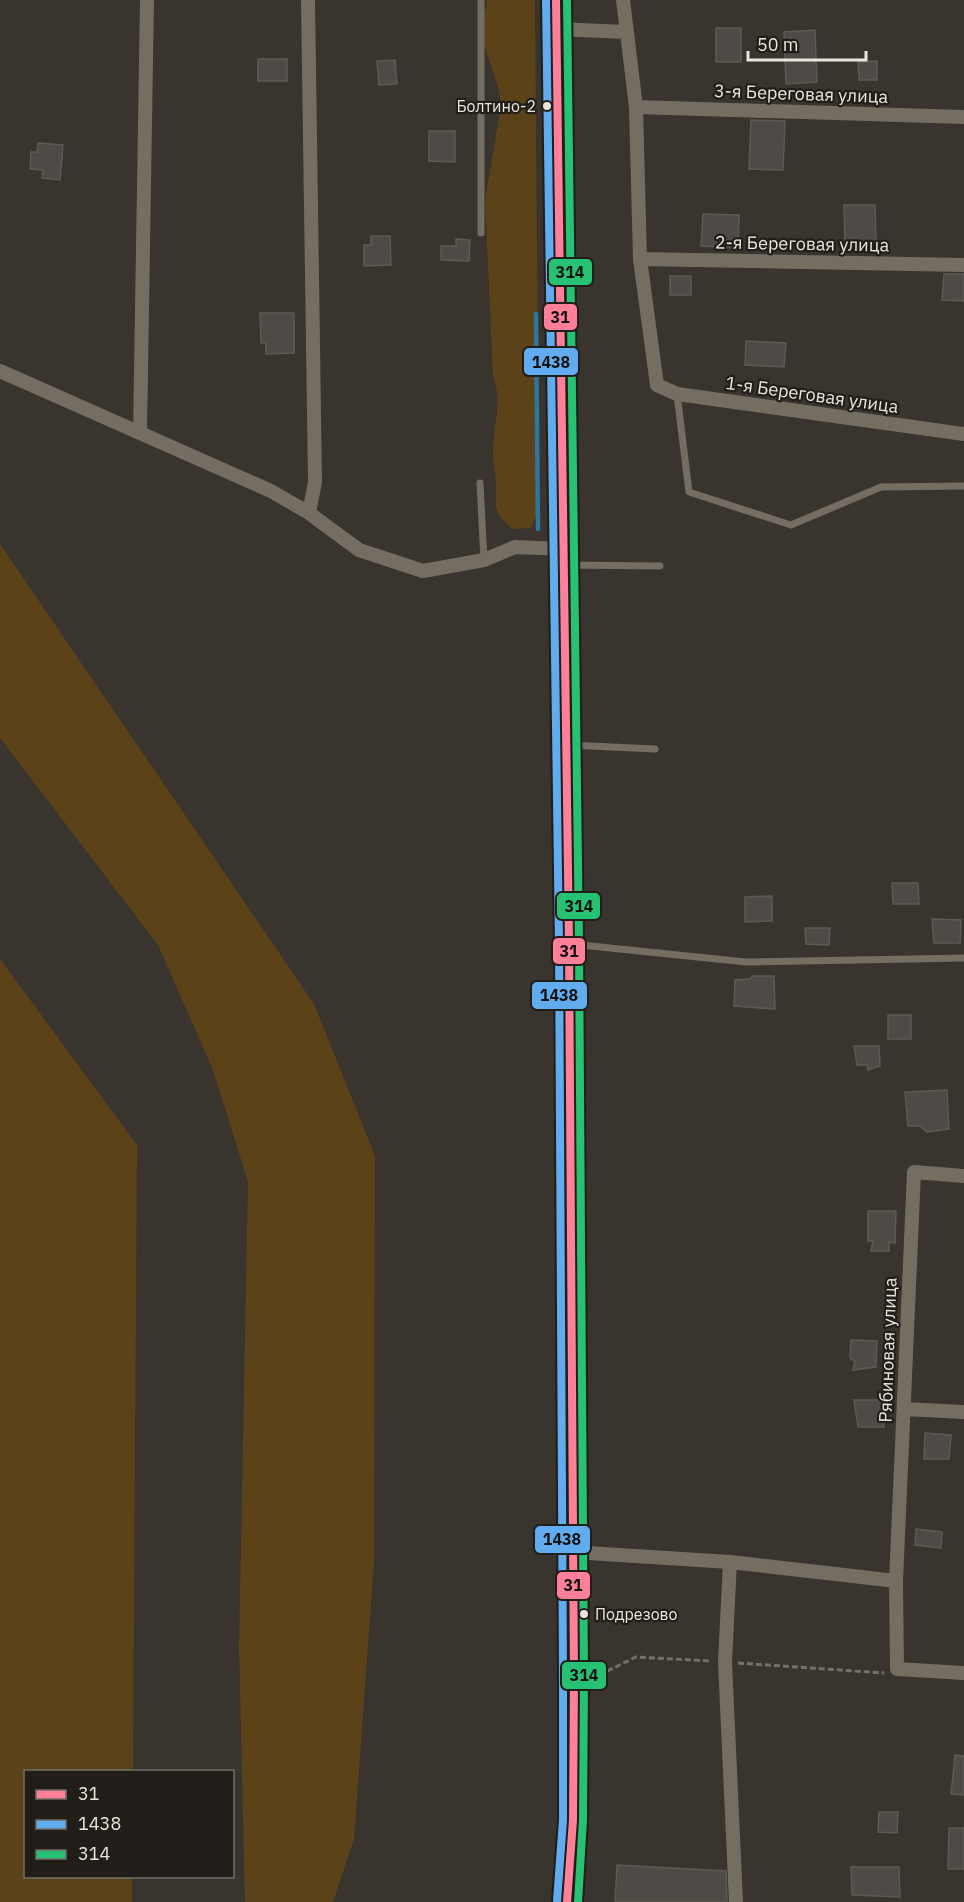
<svg xmlns="http://www.w3.org/2000/svg" width="964" height="1902" viewBox="0 0 964 1902" font-family="'IBM Plex Sans',sans-serif">
	<style>
		.green { fill: #5c4218 }
		.lines { fill: none; stroke-linecap: round; stroke-linejoin: round }
		.stream { stroke: #2d769e; stroke-width: 4.5 }
		.building { fill: #4e4a45; stroke: #5d5953; stroke-width: 1.5 }
		.path { stroke: #767069; stroke-width: 3; stroke-dasharray: 6 3; stroke-linecap: butt }
		.service { stroke: #746d61; stroke-width: 7 }
		.minor { stroke: #746d61; stroke-width: 14 }
		.secondary { stroke: #786f61; stroke-width: 20 }
		.bus-1-casing { stroke: #211d18; stroke-width: 12 }
		.bus-2-casing { stroke: #211d18; stroke-width: 12 }
		.bus-3-casing { stroke: #211d18; stroke-width: 12 }
		.bus-1 { stroke: #ff8098; stroke-width: 8 }
		.bus-2 { stroke: #60acee; stroke-width: 8 }
		.bus-3 { stroke: #26c172; stroke-width: 8 }
		.bus-dot { fill: #ebe5de; stroke: #211d18; stroke-width: 2 }
		.labels { text-anchor: middle; stroke-width: 4.5; stroke-linejoin: round; paint-order: stroke }
		.bus-label { font-size: 16px; fill: #ebe5de; stroke: #211d18; text-anchor: end }
		.street-label { font-size: 18px; fill: #ebe5de; stroke: #211d18 }
		.line-badge { stroke: #211d18; stroke-width: 2 }
		.pale-badge-label { font-size: 16px; text-anchor: middle; font-weight: bold; fill: #111 }
	</style>
	<rect width="100%" height="100%" fill="#39342e"/>
	<path class="green" d="M487 0H535L539 508 531 528 513 529C493 514 496 509 496 486 496 475 493 464 493 453 493 428 503 399 493 376L485 201 501 105C499 78 484 55 481 27 481 18 487 10 487 0Z
		M0 544 314 1004 375 1156 374 1563 354 1839 333 1902H245L239 1647 248 1182 213 1070 158 945 0 738Z
		M0 959 137 1145 133 1771 26 1772V1876L132 1877V1902H0Z"/>
	<g class="lines">
		<path class="stream" d="M536 314 538 529"/>
	</g>
	<path class="building" d="M716 28H741V62H716Z
		M815 30 817 82 786 84 784 32Z
		M258 59H287V81H258Z
		M395 60 397 84 379 85 377 61Z
		M877 61V80H859L858 62Z
		M751 120 785 121 783 170 749 169Z
		M429 131H455V162L429 161Z
		M38 143 63 145 60 180 42 178 43 170 30 169 31 152H37Z
		M844 205H875L876 241 845 242Z
		M703 214 739 215 738 248 701 246Z
		M371 236H390L391 265 364 266V245H371Z
		M456 239 470 240 469 261 441 260V246H456Z
		M944 274H964V301L942 300Z
		M670 276H691V295H670Z
		M260 313H294V353L266 354V343H261Z
		M746 341 786 343 784 367 745 365Z
		M892 883H918L919 904H893Z
		M772 896V921L745 922V897Z
		M932 919 961 920 960 943H934Z
		M805 928H830L829 945 806 944Z
		M753 976H774L775 1009 734 1006 735 980 750 979Z
		M888 1015H911V1039H888Z
		M854 1046H879L880 1066 868 1070 867 1065H857Z
		M947 1090 949 1129 927 1132 920 1126H908L905 1092Z
		M868 1211H896L895 1243 889 1242V1251H871L873 1241H868Z
		M851 1340 877 1341 876 1367 853 1370 855 1361 850 1358Z
		M854 1400H881L884 1427H858Z
		M925 1433 951 1435 949 1459H924Z
		M916 1529 942 1532 941 1548 915 1545Z
		M955 1755 964 1756V1795L951 1794Z
		M879 1812H898L897 1833 878 1832Z
		M949 1828H964V1869H948Z
		M617 1865 726 1871 727 1902H615Z
		M851 1867H899L900 1897 852 1895Z"/>
	<g class="lines">
		<path class="path" d="M738 1663 884 1673
			M591 1679 636 1657 711 1661"/>
		<path class="service" d="M481 233V0
			M677 394 689 492 791 525 881 487 964 486
			M480 483 484 560
			M565 565 660 566
			M568 745 655 749
			M571 944 746 962 964 958"/>
		<path class="minor" d="M308 0 315 482 309 513
			M623 0 636 107 640 259 657 385 677 394 964 434
			M557 29 625 32
			M636 107 964 117
			M640 259 964 265
			M0 371 271 491 309 513 359 550 423 571 484 560 515 547 562 549
			M140 433 147 0
			M964 1176 914 1172 896 1581 897 1669 964 1673
			M904 1409 964 1412
			M572 1552 730 1562 896 1581
			M730 1562 725 1662 736 1902"/>
		<path class="secondary" d="M556 0 569 944 574 1679 573 1820 567 1902"/>
		<g class="bus-1-casing">
			<path id="bus-1" d="M556 0 569 944 574 1679 573 1820 567 1902"/>
		</g>
		<g class="bus-2-casing">
			<path id="bus-2" d="M546 0 559 944 563 1679V1820L557 1901"/>
		</g>
		<g class="bus-3-casing">
			<path id="bus-3" d="M567 0 579 944 584 1679 583 1820 578 1902"/>
		</g>
		<use href="#bus-1" class="bus-1"/>
		<use href="#bus-2" class="bus-2"/>
		<use href="#bus-3" class="bus-3"/>
	</g>
	<g class="bus-dot">
		<circle cx="547" cy="106" r="5"/>
		<circle cx="584" cy="1614" r="5"/>
	</g>
	<g class="labels">
		<g class="bus-label">
			<text x="536" y="112">Болтино-2</text>
			<text x="595" y="1620" text-anchor="start">Подрезово</text>
		</g>
		<g class="street-label">
			<text transform="translate(801 94) rotate(2)" y="6">3-я Береговая улица</text>
			<text transform="translate(802 244) rotate(1)" y="6">2-я Береговая улица</text>
			<text transform="translate(812 395) rotate(8)" y="6">1-я Береговая улица</text>
			<text transform="translate(888 1350) rotate(-88)" y="6">Рябиновая улица</text>
		</g>
	</g>
	<g class="line-badge">
		<rect x="548" y="258" width="45" height="28" rx="6" fill="#26c172"/>
		<rect x="543" y="303" width="35" height="28" rx="6" fill="#ff8098"/>
		<rect x="523" y="347" width="56" height="29" rx="6" fill="#60acee"/>
		<rect x="556" y="892" width="45" height="28" rx="6" fill="#26c172"/>
		<rect x="552" y="937" width="34" height="28" rx="6" fill="#ff8098"/>
		<rect x="531" y="981" width="57" height="29" rx="6" fill="#60acee"/>
		<rect x="534" y="1525" width="57" height="29" rx="6" fill="#60acee"/>
		<rect x="556" y="1571" width="35" height="29" rx="6" fill="#ff8098"/>
		<rect x="561" y="1661" width="46" height="29" rx="6" fill="#26c172"/>
	</g>
	<g class="pale-badge-label">
		<text x="570" y="278">314</text>
		<text x="560" y="323">31</text>
		<text x="551" y="368">1438</text>
		<text x="579" y="912">314</text>
		<text x="569" y="957">31</text>
		<text x="559" y="1001">1438</text>
		<text x="562" y="1545">1438</text>
		<text x="573" y="1591">31</text>
		<text x="584" y="1681">314</text>
	</g>
	<rect x="24" y="1770" width="210" height="108" fill="#211d18" stroke="#726d67" stroke-width="1.5"/>
	<rect x="36" y="1790" width="30" height="9" fill="#ff8098" stroke="#726d67" stroke-width="1.5"/>
	<text x="78" y="1800" font-size="18" fill="#ebe5de">31</text>
	<rect x="36" y="1820" width="30" height="9" fill="#60acee" stroke="#726d67" stroke-width="1.5"/>
	<text x="78" y="1830" font-size="18" fill="#ebe5de">1438</text>
	<rect x="36" y="1850" width="30" height="9" fill="#26c172" stroke="#726d67" stroke-width="1.5"/>
	<text x="78" y="1860" font-size="18" fill="#ebe5de">314</text>
	<path d="M748 51v9h118v-9" fill="none" stroke="#ebe5de" stroke-width="3"/>
	<text x="757" y="51" font-size="18" fill="#ebe5de" stroke="#211d18" stroke-width="4.5" paint-order="stroke">50 m</text>
</svg>
